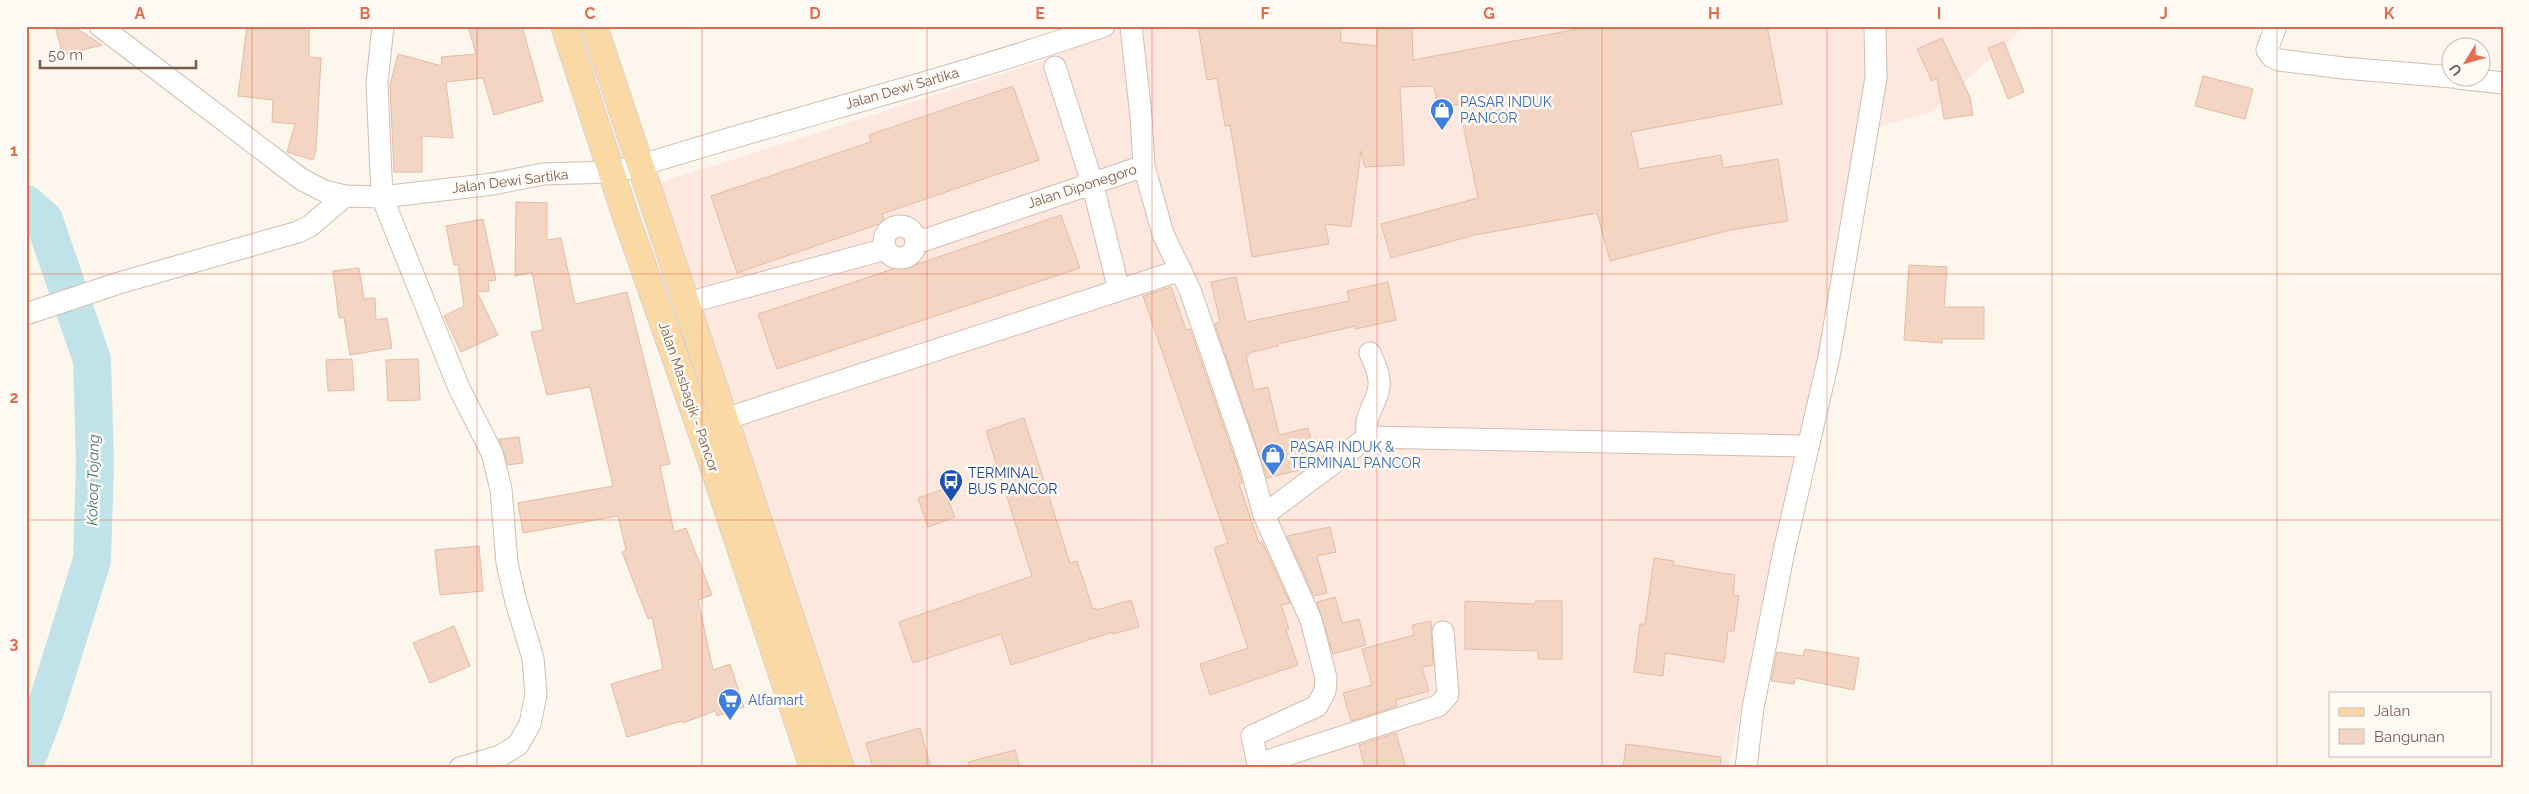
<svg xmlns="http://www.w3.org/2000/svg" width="2529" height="794" viewBox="0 0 2529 794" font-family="Raleway,sans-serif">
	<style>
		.commercial { fill: #fde8e0 }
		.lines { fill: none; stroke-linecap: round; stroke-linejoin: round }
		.river { stroke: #bfe3e8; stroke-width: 38 }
		.building { fill: #f3d5c3; stroke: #e6bba3 }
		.minor-casing { stroke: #d1beb0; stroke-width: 23 }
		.major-casing { stroke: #dad1cd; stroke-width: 28 }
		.minor { stroke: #fff; stroke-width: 21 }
		.major { stroke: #fbd9a5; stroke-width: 26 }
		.grid { fill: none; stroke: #dc6d51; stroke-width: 1; stroke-opacity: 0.55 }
		.labels { text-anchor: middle; stroke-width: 5; stroke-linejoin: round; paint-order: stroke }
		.street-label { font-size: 14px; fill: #7a5c4d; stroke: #fffaf3 }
		.shop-label { font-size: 14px; fill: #366cbe; stroke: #fffaf3; text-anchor: start }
		.transit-label { font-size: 14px; fill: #164399; stroke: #fffaf3; text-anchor: start }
		.water-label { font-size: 15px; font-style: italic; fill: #437c86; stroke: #fffaf3 }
		.neatline { fill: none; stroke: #dc6d51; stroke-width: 2 }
		.grid-label { font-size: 16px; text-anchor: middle; font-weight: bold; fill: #dc6d51 }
	</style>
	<rect width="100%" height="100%" fill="#fdf6ec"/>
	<path class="commercial" d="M1126 26H2025L1932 112 1875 128 1728 768H848L656 184 1048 59Z"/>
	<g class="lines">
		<path class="river" d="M26 204 44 220 92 360 95 463 92 560 45 711 26 761"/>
	</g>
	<path class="building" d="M55 26H73L102 45 63 55Z
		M247 26H309V57L321 58 316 151 313 160 287 152 295 124 272 122 273 100 238 96Z
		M468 26H522L543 101 494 115 483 78 446 82 453 138 422 136V172H394L390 85 398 54 442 66 441 57 476 54Z
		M1198 26H1340L1341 42 1377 46V26H1412L1413 60 1594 26H1767L1782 104 1631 132 1639 169 1721 155 1723 168 1778 159 1788 221 1730 230 1610 261 1597 213 1475 235 1391 258 1381 224 1478 198 1459 104 1438 108 1434 86 1400 87 1404 165 1365 167 1361 151 1351 227 1325 224 1329 244 1252 257 1230 125 1225 126 1217 78 1207 80Z
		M1942 38 1970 97 1973 115 1944 119 1937 78 1932 81 1917 49Z
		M2004 42 2024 92 2008 99 1988 48Z
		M2203 76 2253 89 2245 119 2195 106Z
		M1013 86 1039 160 882 214 885 222 737 273 711 196 871 142 869 135Z
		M516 202 547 203V240L561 238 575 304 627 292 670 464 660 466 674 532 686 528 712 595 698 600 713 670 730 664 744 707 717 716 715 711 683 723 682 721 627 737 611 684 663 669 652 617 648 619 622 552 626 550 618 516 523 533 518 503 613 486 590 387 547 395 531 332 543 330 532 272 515 276Z
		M1061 215 1080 268 777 369 758 314 902 266 903 269Z
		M483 219 496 280 488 281 489 291 477 292 498 335 461 352 444 316 464 306 458 264 454 265 446 226Z
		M1909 265 1947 267 1944 307H1984V339H1942V343L1904 340Z
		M359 268 364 299 375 298 376 320 387 318 392 348 350 355 344 317 339 318 333 271Z
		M1236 277 1246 322 1349 301 1347 291 1388 282 1396 320 1356 329 1355 326 1278 344V346L1249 353V355L1246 356 1254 390 1268 387 1279 435 1308 428 1315 461 1304 469 1267 478 1215 324 1220 322 1211 282Z
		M1171 287 1186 330 1190 329 1238 468 1242 483 1239 484 1256 534 1259 543 1262 542 1290 603 1281 605 1289 629 1286 630 1298 665 1210 695 1200 664 1248 648 1214 548 1228 543 1143 296Z
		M352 359 354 390 328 391 326 360Z
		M418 359 420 400 388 401 386 360Z
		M1024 418 1070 563 1077 561 1093 609 1096 608 1097 610 1131 600 1139 627 1113 634V632L1011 665 1001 634 913 663 899 622 1032 576 986 431Z
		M519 437 523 463 508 465 499 439Z
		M944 489 955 517 928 527 918 498Z
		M1330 527 1336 552 1317 556 1327 593 1314 596 1287 536Z
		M479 546 483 591 440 595 435 550Z
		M1654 558 1674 561 1673 565 1735 575 1733 595 1739 596 1734 631H1728L1724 662 1665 653 1663 676 1634 672 1640 624H1645Z
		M1335 597 1342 623 1359 619 1366 645 1333 654 1317 602Z
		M1465 601 1535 604V601H1562V659H1538V651L1465 649Z
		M1431 621 1433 665 1422 667 1429 691 1396 700 1397 706 1351 721 1343 693 1372 685 1362 649 1414 635 1412 625Z
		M454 626 470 666 430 683 413 643Z
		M1805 649 1859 658 1854 690 1795 678 1794 684 1771 681 1777 652 1803 656Z
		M920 728 931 768H873L866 743Z
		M1396 733 1406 768H1365L1359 745Z
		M1626 744 1721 757 1720 768H1623Z
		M1015 750 1020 768H969L968 762Z"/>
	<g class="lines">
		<g class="minor-casing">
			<path id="minor" d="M100 26 301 179 324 191 345 196 382 197 493 184 543 174 612 172 642 165C795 117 952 79 1104 26
				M383 26 377 83 382 197 459 388 492 453 501 489 507 563 516 602 533 658 536 695 530 724 518 745 500 756 460 768
				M2276 26 2267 50 2272 57 2279 60 2343 68 2452 77
				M1055 67 1092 182 1119 290
				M2458 78 2503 83
				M1144 166 1163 234 1190 290 1250 464 1264 515 1311 620 1326 678 1325 691 1317 706 1252 736 1259 768
				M884 242a16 16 0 1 1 32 0a16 16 0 1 1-32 0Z
				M916 243 1144 166 1141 116 1131 26
				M687 303 886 249
				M26 314 119 283 298 232 310 226 345 196
				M1370 353C1375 365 1382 378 1378 392 1373 409 1363 418 1368 437L1808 446
				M725 419 1181 270
				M1264 515 1368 437
				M1258 764 1438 706 1448 695 1443 632
				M1746 768 1753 708 1784 551 1829 357 1876 78 1875 26"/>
		</g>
		<g class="major-casing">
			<path id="major" d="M564 26 626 217 710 457 813 768
				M594 26 841 768"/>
		</g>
		<use href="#minor" class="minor"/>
		<use href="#major" class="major"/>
	</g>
	<path class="grid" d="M252 26V768M477 26V768M702 26V768M927 26V768M1152 26V768M1377 26V768M1602 26V768M1827 26V768M2052 26V768M2277 26V768M26 274H2503M26 520H2503"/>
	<defs>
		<g id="shop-pin" transform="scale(1.25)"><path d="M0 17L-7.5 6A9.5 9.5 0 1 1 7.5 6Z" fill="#3f7fe0" stroke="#fffaf3"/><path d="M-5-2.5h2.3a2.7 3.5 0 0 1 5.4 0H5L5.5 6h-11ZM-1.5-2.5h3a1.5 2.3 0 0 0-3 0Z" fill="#fff"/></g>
		<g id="bus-pin" transform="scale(1.25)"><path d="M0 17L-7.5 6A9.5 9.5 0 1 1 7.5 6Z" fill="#1a4fb4" stroke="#fffaf3"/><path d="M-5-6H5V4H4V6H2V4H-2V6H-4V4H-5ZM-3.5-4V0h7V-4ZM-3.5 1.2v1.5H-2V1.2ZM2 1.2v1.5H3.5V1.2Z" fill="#fff"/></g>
		<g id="supermarket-pin" transform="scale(1.25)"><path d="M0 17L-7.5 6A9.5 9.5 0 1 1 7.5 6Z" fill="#3f7fe0" stroke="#fffaf3"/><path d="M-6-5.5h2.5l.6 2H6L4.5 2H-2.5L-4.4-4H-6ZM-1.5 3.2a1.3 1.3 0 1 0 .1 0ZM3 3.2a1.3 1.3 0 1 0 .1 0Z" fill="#fff"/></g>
	</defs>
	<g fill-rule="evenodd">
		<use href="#shop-pin" x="1442" y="110"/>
		<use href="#shop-pin" x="1273" y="455"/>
		<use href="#bus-pin" x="951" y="481"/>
		<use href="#supermarket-pin" x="730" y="700"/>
	</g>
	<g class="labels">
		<g class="street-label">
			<text transform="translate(902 88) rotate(-16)" y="5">Jalan Dewi Sartika</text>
			<text transform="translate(510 181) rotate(-7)" y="5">Jalan Dewi Sartika</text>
			<text transform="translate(1082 186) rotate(-18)" y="5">Jalan Diponegoro</text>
			<text transform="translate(689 397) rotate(71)" y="5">Jalan Masbagik - Pancor</text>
		</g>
		<g class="shop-label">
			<text x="1460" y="107">PASAR INDUK<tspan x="1460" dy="16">PANCOR</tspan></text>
			<text x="1290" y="452">PASAR INDUK &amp;<tspan x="1290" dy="16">TERMINAL PANCOR</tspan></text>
			<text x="748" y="705">Alfamart</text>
		</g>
		<g class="transit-label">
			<text x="968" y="478">TERMINAL<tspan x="968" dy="16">BUS PANCOR</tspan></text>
		</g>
		<g class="water-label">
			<text transform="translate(93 480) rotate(-89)" y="5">Kokoq Tojang</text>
		</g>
	</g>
	<rect width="2529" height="794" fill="none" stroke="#fffaf3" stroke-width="55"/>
	<rect x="2329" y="692" width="162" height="65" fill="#fffaf3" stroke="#cabbb1"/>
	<rect x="2339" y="708" width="25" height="8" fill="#fbd9a5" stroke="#cabbb1"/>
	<text x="2374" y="716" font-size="15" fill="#7a5c4d">Jalan</text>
	<rect x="2339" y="729" width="25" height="15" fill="#f3d5c3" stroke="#cabbb1"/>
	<text x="2374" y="742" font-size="15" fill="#7a5c4d">Bangunan</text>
	<g transform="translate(2466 62) rotate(233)"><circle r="24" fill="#fffaf3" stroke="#cabbb1"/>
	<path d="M0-4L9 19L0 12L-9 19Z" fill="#e76f51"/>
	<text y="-8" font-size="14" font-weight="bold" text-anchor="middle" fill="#7a5c4d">U</text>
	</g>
	<path d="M40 60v8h156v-8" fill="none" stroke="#7a5c4d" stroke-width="2.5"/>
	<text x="48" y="60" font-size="15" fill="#7a5c4d" stroke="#fffaf3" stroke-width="4" paint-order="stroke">50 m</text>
	<rect x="28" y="28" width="2474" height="738" class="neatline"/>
	<g class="grid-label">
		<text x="140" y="19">A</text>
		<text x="365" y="19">B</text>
		<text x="590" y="19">C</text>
		<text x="815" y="19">D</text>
		<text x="1040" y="19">E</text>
		<text x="1265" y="19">F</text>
		<text x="1489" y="19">G</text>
		<text x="1714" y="19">H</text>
		<text x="1939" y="19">I</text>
		<text x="2164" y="19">J</text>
		<text x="2389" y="19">K</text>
		<text x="14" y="156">1</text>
		<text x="14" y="403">2</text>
		<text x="14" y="649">3</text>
	</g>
</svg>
